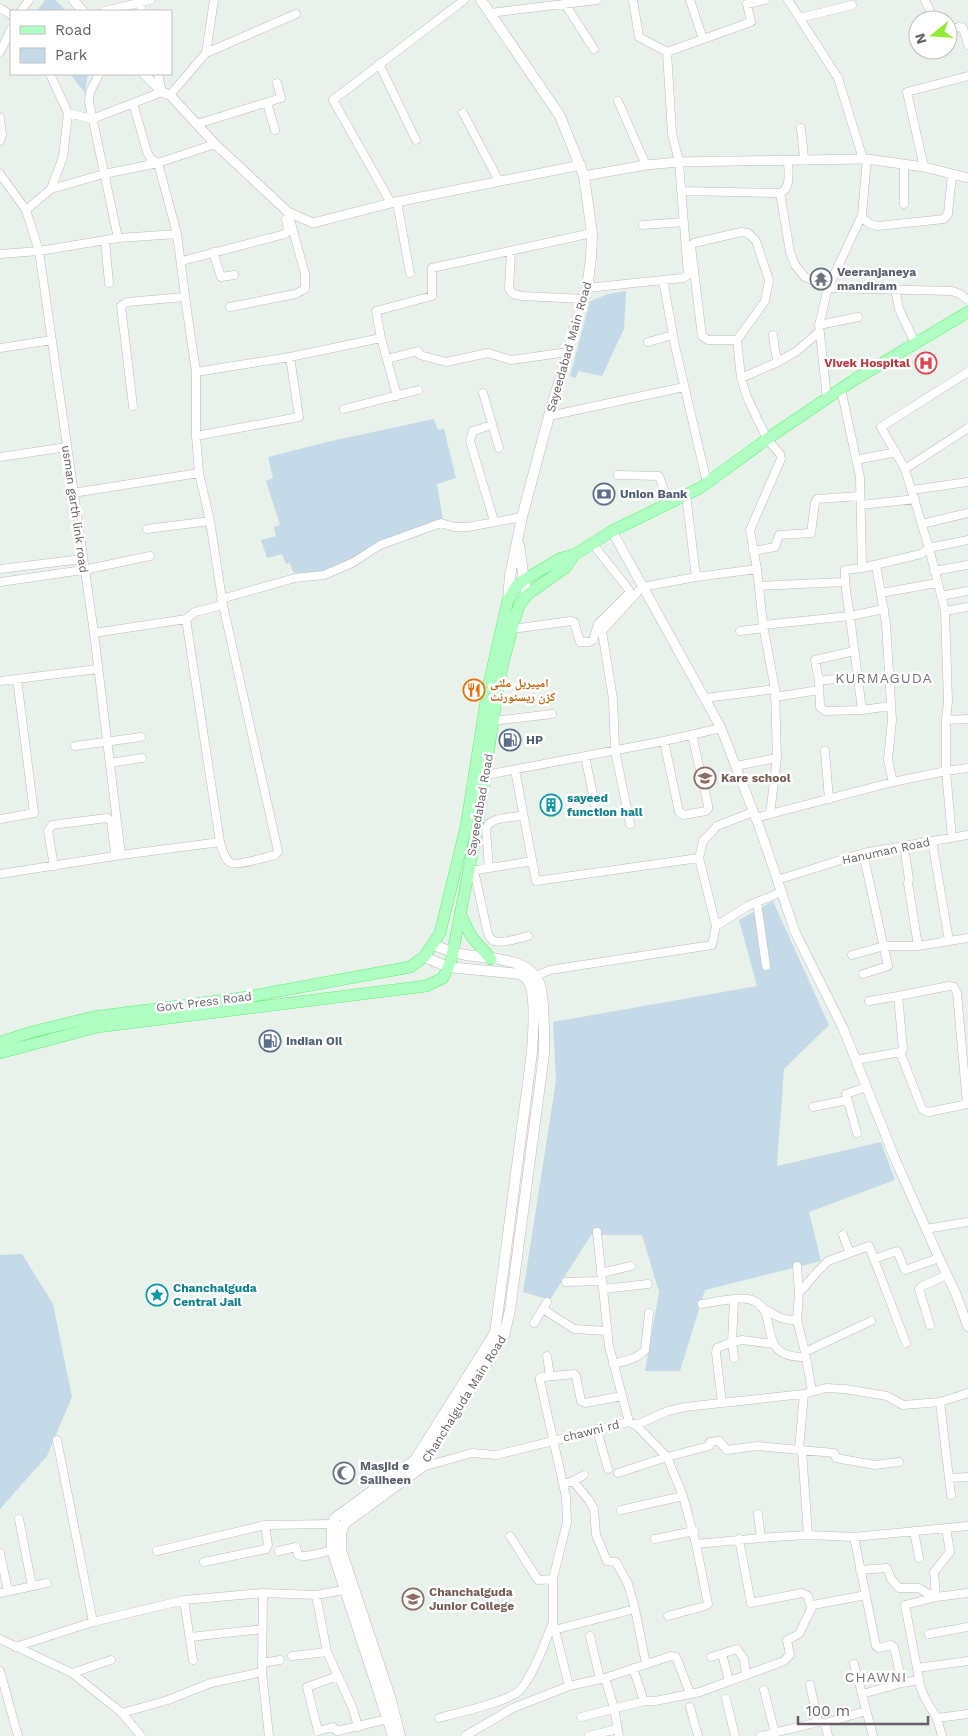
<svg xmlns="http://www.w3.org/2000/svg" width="968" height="1736" viewBox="0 0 968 1736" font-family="'Work Sans','Noto Naskh Arabic',sans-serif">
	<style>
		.green { fill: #c5dae8 }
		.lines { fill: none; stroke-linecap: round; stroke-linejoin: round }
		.minor-casing { stroke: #c1bac1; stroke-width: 9 }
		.tertiary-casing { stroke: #c1bac1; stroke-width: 10 }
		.secondary-casing { stroke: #c1b9c1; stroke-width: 11 }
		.primary-casing { stroke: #5ff372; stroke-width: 12 }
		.minor { stroke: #fff; stroke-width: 8 }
		.tertiary { stroke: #fff; stroke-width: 9 }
		.secondary { stroke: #fff; stroke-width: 10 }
		.primary { stroke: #afffc3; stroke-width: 11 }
		.labels { text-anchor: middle; stroke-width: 5; stroke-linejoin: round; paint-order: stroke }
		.worship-label { font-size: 12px; font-weight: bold; fill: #5b616d; stroke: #fff; text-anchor: start }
		.street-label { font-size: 12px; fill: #685f68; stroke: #fff }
		.health-label { font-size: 12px; font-weight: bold; fill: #be3a42; stroke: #fff; text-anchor: end }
		.service-label { font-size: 12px; font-weight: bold; fill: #4e5e75; stroke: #fff; text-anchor: start }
		.food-label { font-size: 12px; font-weight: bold; fill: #c56008; stroke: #fff; text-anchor: start }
		.education-label { font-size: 12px; font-weight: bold; fill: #785e54; stroke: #fff; text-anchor: start }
		.culture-label { font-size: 12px; font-weight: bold; fill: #0d838f; stroke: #fff; text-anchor: start }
		.neighbourhood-label { font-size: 14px; letter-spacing: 1px; fill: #79707a; stroke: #fff }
	</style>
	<rect width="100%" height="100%" fill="#e8f1ea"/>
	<path class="green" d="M45 0H55L67 11H37Z
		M70 74H88L85 93Z
		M626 291 624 329 602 376 578 371 576 378 570 376 590 301 608 294Z
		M434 419 438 430 444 429 456 478 437 484 443 520 339 567 311 576 293 572 290 563 286 564 282 554 267 558 261 540 276 536 274 527 280 525 266 481 273 478 268 457 331 441Z
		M773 901 829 1025 784 1069 777 1166 881 1142 895 1180 809 1212 821 1261 705 1290 680 1371H645L659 1292 642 1235H591L550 1300 523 1292 556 1081 553 1022 757 986 739 920Z
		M22 1254 53 1304 72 1397 47 1456 0 1509V1255Z"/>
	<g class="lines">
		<g class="minor-casing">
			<path id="minor" d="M139 0 142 11
				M633 0 639 37 667 52 672 133 679 162 688 275 683 278 663 280 675 346 707 483
				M690 0 703 39
				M788 0 838 78 863 159H867L862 215 828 288 819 325 827 398
				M925 0 934 20
				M565 4 594 49
				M0 8 11 15
				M21 11 29 0
				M105 11 150 0
				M490 13 597 0
				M800 18 852 5
				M948 31 959 27 963 28 968 45
				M917 40H918
				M0 52 11 29
				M667 52 751 22 747 4 765 0
				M206 53 296 14
				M379 64 416 140
				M50 74 68 113 63 157 51 189
				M99 74 90 92 89 102 118 238
				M170 95 206 53 214 0
				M618 101 646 165
				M133 103 147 152 151 159 158 163 177 234 187 311 196 372V436L199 473 210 521 223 605 278 851 275 855 271 856C263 858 237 866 231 863 225 860 222 849 220 842
				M267 103 275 130
				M68 113 92 119 162 92 158 74
				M463 113 499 181
				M0 118 2 135 0 141
				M197 124 281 98 277 83
				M801 128 804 158
				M788 160C788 171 792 188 780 193L790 252 795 265 805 277 828 288 952 291 960 294 968 300
				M924 167 907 92 968 76
				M0 174 26 210 39 251 94 633 121 855
				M681 191 780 193
				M397 202 410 273
				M391 203 333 100 464 0
				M904 204V164
				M26 210 51 189 104 174 158 163 215 144
				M861 217 870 224 878 226 944 219 948 214 952 174
				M643 225 684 222
				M105 240 109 283
				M511 251 509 289 513 294 522 296 584 299
				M213 252 221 277 234 275
				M0 254 39 251 118 238 177 234
				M182 261 285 234 288 230 286 219
				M587 288 663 280
				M895 289 899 309 915 343
				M230 307 295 294 305 289V274L288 212
				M819 325 858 317
				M773 335 775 351 778 362
				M381 338 397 396
				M737 340H708L702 336 691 246 694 243 741 232 748 233 756 241 769 280 765 301 737 340 741 378 747 397 767 439 780 454 781 459 750 530 757 569 763 625 775 689 777 758 770 814
				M648 342 673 335
				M0 348 52 340
				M387 359 418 351 420 355 446 362 488 353 511 360 568 352
				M196 372 290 357 381 338 376 311 432 296V268L592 233
				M741 378 778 362 797 351 819 332
				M841 389 860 477 862 568
				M483 393 499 448
				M133 406 121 306 127 302 185 297
				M344 409 418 390
				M549 416 684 387
				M492 425 473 431 470 441 494 521
				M196 436 299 417 290 357
				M0 457 67 447
				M856 460 896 452
				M905 469 968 428
				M618 475 659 476 669 504
				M912 490 968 482
				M73 493 199 473
				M686 495 696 577
				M861 505 915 499
				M922 524 968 513
				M147 529 210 521
				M753 551 775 547 779 535 811 533 815 503 817 499 860 496
				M876 565 886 624 892 720 888 760 893 782
				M0 569 82 559
				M934 571 968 565
				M0 582 83 570 150 556
				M759 586 844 582
				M881 593 937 583
				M941 596 968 591
				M221 599 295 578 324 575 352 563 380 545 441 523 454 527H468L522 517
				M945 611 968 607
				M763 625 850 616 884 609
				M512 629 571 621 574 622 580 642H589L593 640 598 624 629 593V590L592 543
				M740 631 764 628
				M94 633 186 619 195 612 223 605
				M854 651 815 660 819 681 820 707 825 711 862 710C858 679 854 648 850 617 848 601 844 586 845 570L862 568 921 554 929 548 968 540
				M0 681 98 669
				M819 681 858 676
				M775 697 819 690
				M705 698 775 689
				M862 710 891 706
				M946 720 968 719
				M493 721 552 714
				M664 741 679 812 684 815 706 811 708 809V805L692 735
				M75 746 141 737
				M825 751 829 799
				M585 756 597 814
				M110 763 142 758
				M736 766 777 758
				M515 770 536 881 699 858 703 841 717 826 753 812
				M486 775 664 741 721 728
				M755 818 893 782 946 771 968 768
				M0 819 34 813 17 679
				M630 824 615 750 613 699 602 631 642 587 696 577 757 569
				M952 838 946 771V720L948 701 945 611 929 548 905 469 881 427 968 372
				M932 841 949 941
				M904 846 909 879 908 883 918 946
				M699 858 716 926
				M54 866 48 831 52 825 107 818 111 821 115 852
				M489 868 486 829C490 817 508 818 519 816
				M474 870 487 930C488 934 489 939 494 941 500 944 521 938 528 936
				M470 871 527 862
				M0 874 121 855 220 842 186 619
				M777 880 863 853 968 835
				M757 902 766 966
				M852 955 884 946H918L968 938
				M863 974 888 966 863 853
				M531 978 550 970 712 945 716 926 748 906 781 892
				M869 1001 898 996
				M900 1052 922 1109 925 1111 929 1112 968 1104
				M856 1060 900 1052 903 1049 898 996 949 986 954 987 957 993 967 1104
				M813 1107 847 1100
				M857 1133 846 1094 867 1087
				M926 1229 968 1222
				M597 1232 609 1346 629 1422
				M843 1235 850 1253
				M874 1259 897 1251 905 1270 939 1258
				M797 1266 799 1293 797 1320 805 1352 812 1391
				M601 1273 631 1266
				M566 1282 602 1281
				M603 1289 648 1284
				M799 1293 818 1271 828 1261 869 1246 906 1343
				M702 1304C713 1302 739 1297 748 1299 785 1307 750 1359 806 1357
				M761 1307C775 1314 780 1321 797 1320
				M543 1309 574 1329 607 1331
				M534 1323 547 1302
				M930 1325 919 1289 922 1286 947 1275
				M805 1352 871 1321
				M547 1356 550 1376
				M734 1358 732 1342 742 1340 773 1344
				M613 1364C625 1361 637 1359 645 1350L649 1313
				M940 1402 951 1495
				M722 1403 716 1353 717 1348 732 1342 734 1300
				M636 1425 668 1411 685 1407 804 1394 826 1388 845 1389 887 1396 903 1405 940 1402 968 1393
				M597 1430 608 1469
				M57 1440 93 1622
				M799 1449 804 1394
				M802 1450 808 1535
				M420 1465 422 1467 472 1453 496 1455 629 1422 636 1425 667 1457 683 1496 696 1544 773 1537 808 1535 854 1537 968 1526
				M618 1473 667 1457 709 1446 710 1442 719 1441 727 1450 757 1446 834 1453 836 1458 875 1465 899 1462
				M949 1478 968 1477
				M573 1481 584 1475
				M621 1510 683 1496
				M758 1514 761 1538
				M19 1519 32 1586
				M914 1531 919 1558
				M510 1536 538 1580 553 1579
				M854 1537 876 1646 879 1648 891 1645 894 1647 902 1683 919 1680C921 1695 929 1704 936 1717 939 1722 940 1730 942 1736
				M655 1539 694 1531
				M739 1539 751 1603 802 1593 808 1596 810 1604 813 1605 866 1595
				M157 1551 265 1525 332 1524 338 1525
				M279 1551 296 1547 298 1555C307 1559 325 1550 337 1550
				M0 1553 8 1591
				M204 1562 266 1549 268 1545 265 1525
				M860 1570 887 1568 891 1579 899 1588H919L928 1594H936
				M0 1593 47 1583
				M263 1593 262 1672 269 1736
				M316 1595 327 1652 353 1709 358 1727
				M936 1597 968 1593
				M184 1600 193 1660
				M635 1609 646 1664
				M668 1616 705 1606 708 1604 696 1544
				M554 1630 635 1609 628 1584 616 1562 607 1561 596 1535 594 1509 588 1499 573 1481 564 1484
				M929 1634 968 1627
				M590 1636 600 1679
				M190 1637 262 1629
				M0 1639 72 1673 122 1713 141 1736
				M15 1647 93 1622 184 1600 263 1593 316 1595 350 1589
				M722 1654 729 1681
				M292 1656 327 1652
				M711 1657 737 1649 744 1659 746 1675
				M262 1663 280 1660
				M854 1664 873 1736
				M633 1668 644 1701
				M917 1668 905 1605 936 1597 934 1572 950 1552 946 1528
				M0 1671 18 1736
				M72 1673 111 1660
				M338 1676 307 1687 318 1731 333 1727 337 1731 388 1719
				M605 1678 614 1708 619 1736
				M919 1680 917 1668 968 1661
				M810 1685 818 1722
				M569 1686 553 1622V1579L567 1522 566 1497 540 1381V1378L544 1377 574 1374 576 1376 581 1401 585 1403 622 1396
				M764 1690 775 1733
				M862 1694 902 1683
				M726 1699 735 1736
				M690 1707 698 1736
				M122 1713 168 1700 211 1683 262 1672
				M581 1717 644 1701H655L700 1692 784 1661 790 1655 787 1640 799 1634 813 1605
				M439 1718C457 1713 507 1702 519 1691 532 1679 546 1640 553 1622
				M937 1718 968 1714
				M825 1723 828 1736
				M465 1736 513 1708 569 1686 605 1678 671 1656 676 1657 690 1693
				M589 1736 617 1729
				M761 1736 818 1722 825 1723 866 1711"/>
		</g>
		<g class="tertiary-casing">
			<path id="tertiary" d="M73 0 83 11
				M144 74 162 92 170 95 215 144 288 212 313 223 391 203 581 165
				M867 159 924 167 968 178
				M584 176 646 165 679 162 863 159
				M612 531 721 728 760 829 795 932 843 1028 895 1159 939 1258 956 1294 968 1327"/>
		</g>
		<g class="secondary-casing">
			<path id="secondary" d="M481 0 560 116 584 176 592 233 591 258 587 288 549 416 522 517 510 576 508 600
				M519 545 525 587 528 594
				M393 1736 332 1550C332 1539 330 1528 335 1518L415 1460 495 1333 532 1052C533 1037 537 991 527 979 525 977 522 976 520 974L448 967 424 957
				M400 1736 391 1700 341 1550V1533L345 1523 422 1467 504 1336 510 1310 544 1054C544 1036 545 1002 540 985 530 957 490 959 466 955 454 953 444 949 433 945"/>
		</g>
		<g class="primary-casing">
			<path id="primary" d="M460 913 471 936 491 959
				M0 1042 32 1032 93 1017 241 998 410 967 424 957 440 933 466 827 488 688 508 600 516 587 524 580 561 558 574 555 612 531 700 488 767 439 854 380 968 312
				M0 1053 97 1027 426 986 443 978 451 961 477 829 495 707 502 667 515 618 519 606 528 594 566 567 574 555"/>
		</g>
		<use href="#minor" class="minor"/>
		<use href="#tertiary" class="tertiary"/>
		<use href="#secondary" class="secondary"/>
		<use href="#primary" class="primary"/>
	</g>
	<defs>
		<g id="temple-ring" transform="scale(1.125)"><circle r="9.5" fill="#fff" stroke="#6b7280" stroke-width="1.5"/><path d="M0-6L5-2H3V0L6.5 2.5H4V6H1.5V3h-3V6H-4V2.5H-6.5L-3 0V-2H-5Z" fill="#6b7280"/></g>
		<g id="hospital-ring" transform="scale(1.125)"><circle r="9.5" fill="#fff" stroke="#e0444e" stroke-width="1.5"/><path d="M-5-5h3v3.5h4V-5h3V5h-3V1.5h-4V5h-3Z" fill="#e0444e"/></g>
		<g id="bank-ring" transform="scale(1.125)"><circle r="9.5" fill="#fff" stroke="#5c6f8a" stroke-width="1.5"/><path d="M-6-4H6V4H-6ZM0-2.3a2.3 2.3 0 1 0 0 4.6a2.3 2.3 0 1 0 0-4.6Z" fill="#5c6f8a"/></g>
		<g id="restaurant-ring" transform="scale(1.125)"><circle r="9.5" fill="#fff" stroke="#e8710a" stroke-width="1.5"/><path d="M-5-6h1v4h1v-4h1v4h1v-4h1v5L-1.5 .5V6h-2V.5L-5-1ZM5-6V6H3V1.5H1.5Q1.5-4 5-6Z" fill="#e8710a"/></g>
		<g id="fuel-ring" transform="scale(1.125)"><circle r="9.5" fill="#fff" stroke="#5c6f8a" stroke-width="1.5"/><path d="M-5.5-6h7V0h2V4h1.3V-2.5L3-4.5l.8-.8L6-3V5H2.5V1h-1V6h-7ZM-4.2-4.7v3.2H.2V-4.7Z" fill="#5c6f8a"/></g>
		<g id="school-ring" transform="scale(1.125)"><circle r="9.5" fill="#fff" stroke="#8d6e63" stroke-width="1.5"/><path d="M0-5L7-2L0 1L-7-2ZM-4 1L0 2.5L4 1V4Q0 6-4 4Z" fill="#8d6e63"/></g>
		<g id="building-ring" transform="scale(1.125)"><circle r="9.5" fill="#fff" stroke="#0f9aa8" stroke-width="1.5"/><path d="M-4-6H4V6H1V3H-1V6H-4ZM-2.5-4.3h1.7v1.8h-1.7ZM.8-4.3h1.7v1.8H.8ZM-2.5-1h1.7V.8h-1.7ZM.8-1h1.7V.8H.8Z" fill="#0f9aa8"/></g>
		<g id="sight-ring" transform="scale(1.125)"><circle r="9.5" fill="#fff" stroke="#0f9aa8" stroke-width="1.5"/><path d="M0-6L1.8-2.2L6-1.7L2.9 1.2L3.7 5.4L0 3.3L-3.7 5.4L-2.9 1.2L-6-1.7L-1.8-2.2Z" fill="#0f9aa8"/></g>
		<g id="mosque-ring" transform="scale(1.125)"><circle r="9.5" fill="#fff" stroke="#6b7280" stroke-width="1.5"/><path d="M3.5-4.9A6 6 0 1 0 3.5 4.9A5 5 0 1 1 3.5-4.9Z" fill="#6b7280"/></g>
		<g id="university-ring" transform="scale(1.125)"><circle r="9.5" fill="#fff" stroke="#8d6e63" stroke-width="1.5"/><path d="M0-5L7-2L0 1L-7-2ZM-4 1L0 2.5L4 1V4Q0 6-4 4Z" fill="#8d6e63"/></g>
	</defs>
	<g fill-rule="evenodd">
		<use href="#temple-ring" x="821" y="279"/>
		<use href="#hospital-ring" x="926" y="363"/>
		<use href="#bank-ring" x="604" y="494"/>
		<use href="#restaurant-ring" x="474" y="690"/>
		<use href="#fuel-ring" x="510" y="740"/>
		<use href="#school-ring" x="705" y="778"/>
		<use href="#building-ring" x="551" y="805"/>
		<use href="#fuel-ring" x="270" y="1041"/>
		<use href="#sight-ring" x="157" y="1295"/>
		<use href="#mosque-ring" x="344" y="1473"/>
		<use href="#university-ring" x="413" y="1599"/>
	</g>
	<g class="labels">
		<g class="worship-label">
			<text x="837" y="276">Veeranjaneya<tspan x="837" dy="14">mandiram</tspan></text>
			<text x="360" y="1470">Masjid e<tspan x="360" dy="14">Saliheen</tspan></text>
		</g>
		<g class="street-label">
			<text transform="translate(569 347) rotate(-74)" y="4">Sayeedabad Main Road</text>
			<text transform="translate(75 509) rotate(82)" y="4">usman garth link road</text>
			<text transform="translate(480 805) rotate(-80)" y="4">Sayeedabad Road</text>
			<text transform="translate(886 851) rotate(-12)" y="4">Hanuman Road</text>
			<text transform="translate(204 1002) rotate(-7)" y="4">Govt Press Road</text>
			<text transform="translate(464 1399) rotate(-58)" y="4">Chanchalguda Main Road</text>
			<text transform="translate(591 1431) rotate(-14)" y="4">chawni rd</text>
		</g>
		<g class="health-label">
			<text x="910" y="367">Vivek Hospital</text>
		</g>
		<g class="service-label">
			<text x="620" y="498">Union Bank</text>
			<text x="526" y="744">HP</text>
			<text x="286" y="1045">Indian Oil</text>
		</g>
		<g class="food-label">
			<text x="490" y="687">امپیریل ملٹی<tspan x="490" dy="14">کزن ریسٹورنٹ</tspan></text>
		</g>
		<g class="education-label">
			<text x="721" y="782">Kare school</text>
			<text x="429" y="1596">Chanchalguda<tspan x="429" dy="14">Junior College</tspan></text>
		</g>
		<g class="culture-label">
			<text x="567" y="802">sayeed<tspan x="567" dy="14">function hall</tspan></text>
			<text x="173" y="1292">Chanchalguda<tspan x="173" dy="14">Central Jail</tspan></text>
		</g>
		<g class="neighbourhood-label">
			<text x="884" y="683">KURMAGUDA</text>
			<text x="876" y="1682">CHAWNI</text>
		</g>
	</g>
	<rect x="10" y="10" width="162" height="65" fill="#ffffff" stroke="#c3bfc3"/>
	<rect x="20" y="26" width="25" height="8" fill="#afffc3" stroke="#c3bfc3"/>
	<text x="55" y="35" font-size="15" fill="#685f68">Road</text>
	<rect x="20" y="48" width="25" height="15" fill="#c5dae8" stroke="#c3bfc3"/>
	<text x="55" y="60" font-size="15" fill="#685f68">Park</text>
	<g transform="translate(933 35) rotate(253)"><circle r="24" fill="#ffffff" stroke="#c3bfc3"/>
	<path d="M0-4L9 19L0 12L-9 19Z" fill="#91ec33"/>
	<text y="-8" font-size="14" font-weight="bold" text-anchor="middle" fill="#685f68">N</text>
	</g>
	<path d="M798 1716v8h130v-8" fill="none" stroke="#685f68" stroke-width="2.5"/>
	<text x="806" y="1716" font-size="15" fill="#685f68" stroke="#ffffff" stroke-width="4" paint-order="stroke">100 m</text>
</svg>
